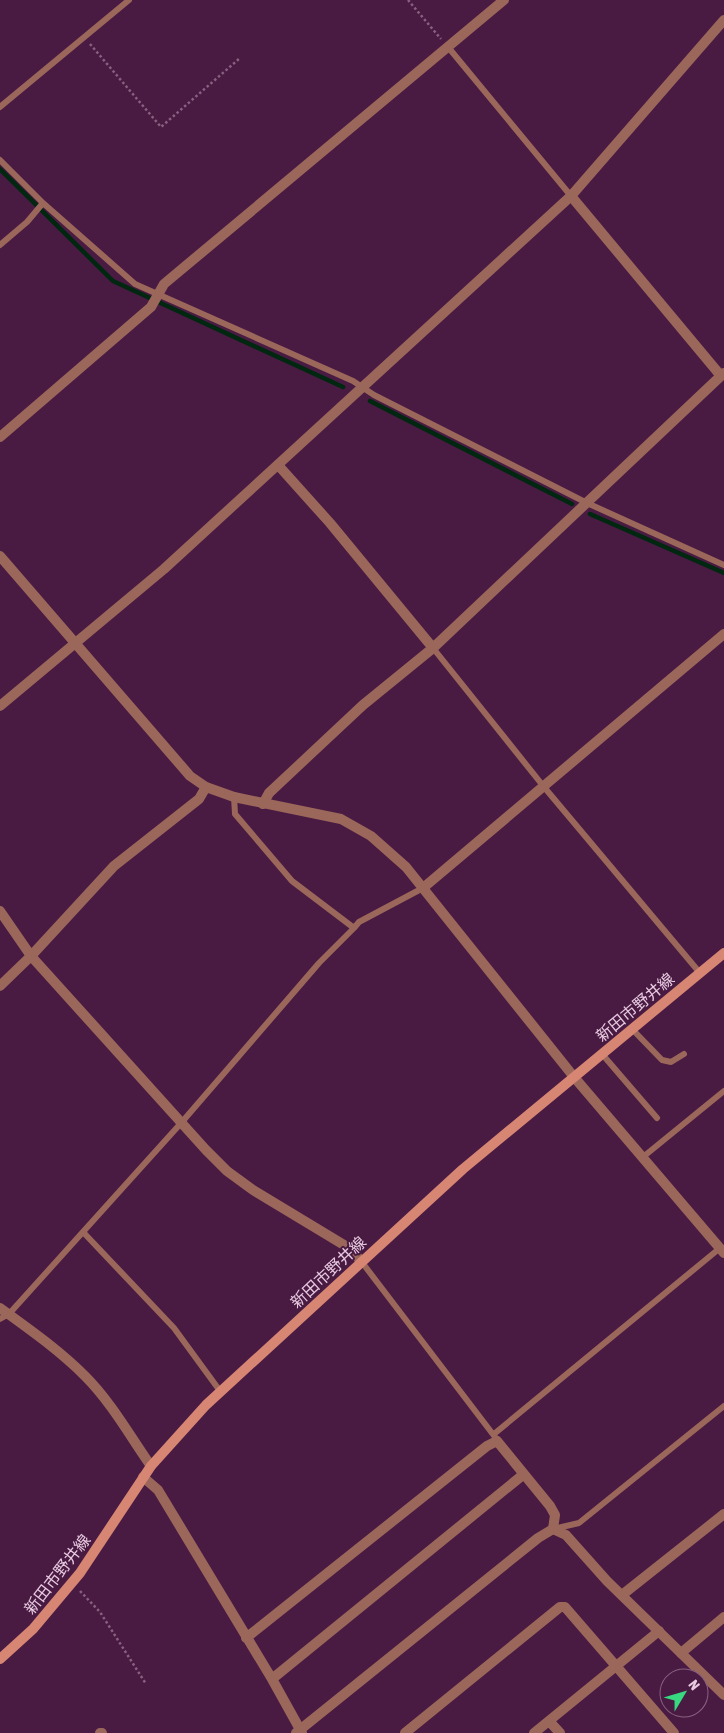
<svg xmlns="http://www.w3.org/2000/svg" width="724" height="1733" viewBox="0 0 724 1733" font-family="'Asap Condensed','Noto Sans JP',sans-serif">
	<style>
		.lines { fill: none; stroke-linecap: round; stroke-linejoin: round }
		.stream { stroke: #002710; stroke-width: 4.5 }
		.path { stroke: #886081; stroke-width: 2.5; stroke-dasharray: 2.5 2.5; stroke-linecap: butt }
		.service { stroke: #9b675b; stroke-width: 6 }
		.minor { stroke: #9b675b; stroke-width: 10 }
		.tertiary { stroke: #9b675b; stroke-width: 10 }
		.secondary { stroke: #d78673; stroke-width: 10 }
		.labels { text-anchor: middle; stroke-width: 4; stroke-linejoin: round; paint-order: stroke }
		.street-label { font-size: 16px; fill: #e8cae1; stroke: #491b42 }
	</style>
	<rect width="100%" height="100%" fill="#491b42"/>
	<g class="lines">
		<path class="stream" d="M0 169 113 281 343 387
			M370 401 572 504
			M590 514 724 573"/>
		<path class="path" d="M408 0 441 39
			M90 44 161 127 240 58
			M80 1591 100 1612 146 1684"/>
		<path class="service" d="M448 47 571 196
			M0 107 129 0
			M0 160 43 203 135 284 353 381 374 395 587 503 724 565
			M0 245 27 222 43 203
			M433 648 544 787 700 973
			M234 797 235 814 292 881 354 928
			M632 1029 662 1060 671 1062 684 1054
			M602 1054 657 1118
			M643 1157 724 1091
			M83 1232 174 1328 220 1391
			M361 1261 495 1437
			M0 1319 9 1314 182 1122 319 963 354 928 359 922 423 888
			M494 1434 720 1248
			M553 1529 579 1523 724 1406"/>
		<path class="minor" d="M571 196 721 376
			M0 437 151 307 164 284 504 0
			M278 465 330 523 433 648
			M263 804 269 793 363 705 433 648 724 373
			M423 888 724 634
			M0 911 31 956 206 1150 227 1171 253 1190 349 1248 361 1261
			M0 986 31 956 114 866 199 799 206 787
			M574 1077 724 1253
			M0 1308C29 1329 59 1350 85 1376 111 1402 130 1436 151 1466
			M143 1477 158 1490 272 1679 302 1733
			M622 1595 724 1514
			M246 1638 487 1446 497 1441 550 1506 555 1515 553 1529
			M681 1653 724 1617
			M272 1679 524 1474
			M549 1721 560 1733
			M100 1733H102
			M405 1733 560 1607H565L674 1733
			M534 1733 659 1631"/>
		<path class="tertiary" d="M0 556 190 776 206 787 234 797 341 819 371 836 406 867 574 1077
			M0 706 164 569 571 196 724 20
			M296 1733 538 1538 553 1529 566 1535 607 1581 724 1695"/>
		<path class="secondary" d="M0 1659 33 1629 80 1573 151 1466 206 1405 463 1169 724 953"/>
	</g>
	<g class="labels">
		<g class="street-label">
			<text transform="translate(635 1007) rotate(-40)" y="6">新田市野井線</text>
			<text transform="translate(328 1272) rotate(-43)" y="6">新田市野井線</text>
			<text transform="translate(57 1574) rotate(-52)" y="6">新田市野井線</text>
		</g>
	</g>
	<g transform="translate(684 1693) rotate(52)"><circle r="24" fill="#491b42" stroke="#896182"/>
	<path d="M0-4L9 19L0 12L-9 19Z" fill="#38d880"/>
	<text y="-8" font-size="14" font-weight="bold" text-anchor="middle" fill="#e8cae1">N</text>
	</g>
</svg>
